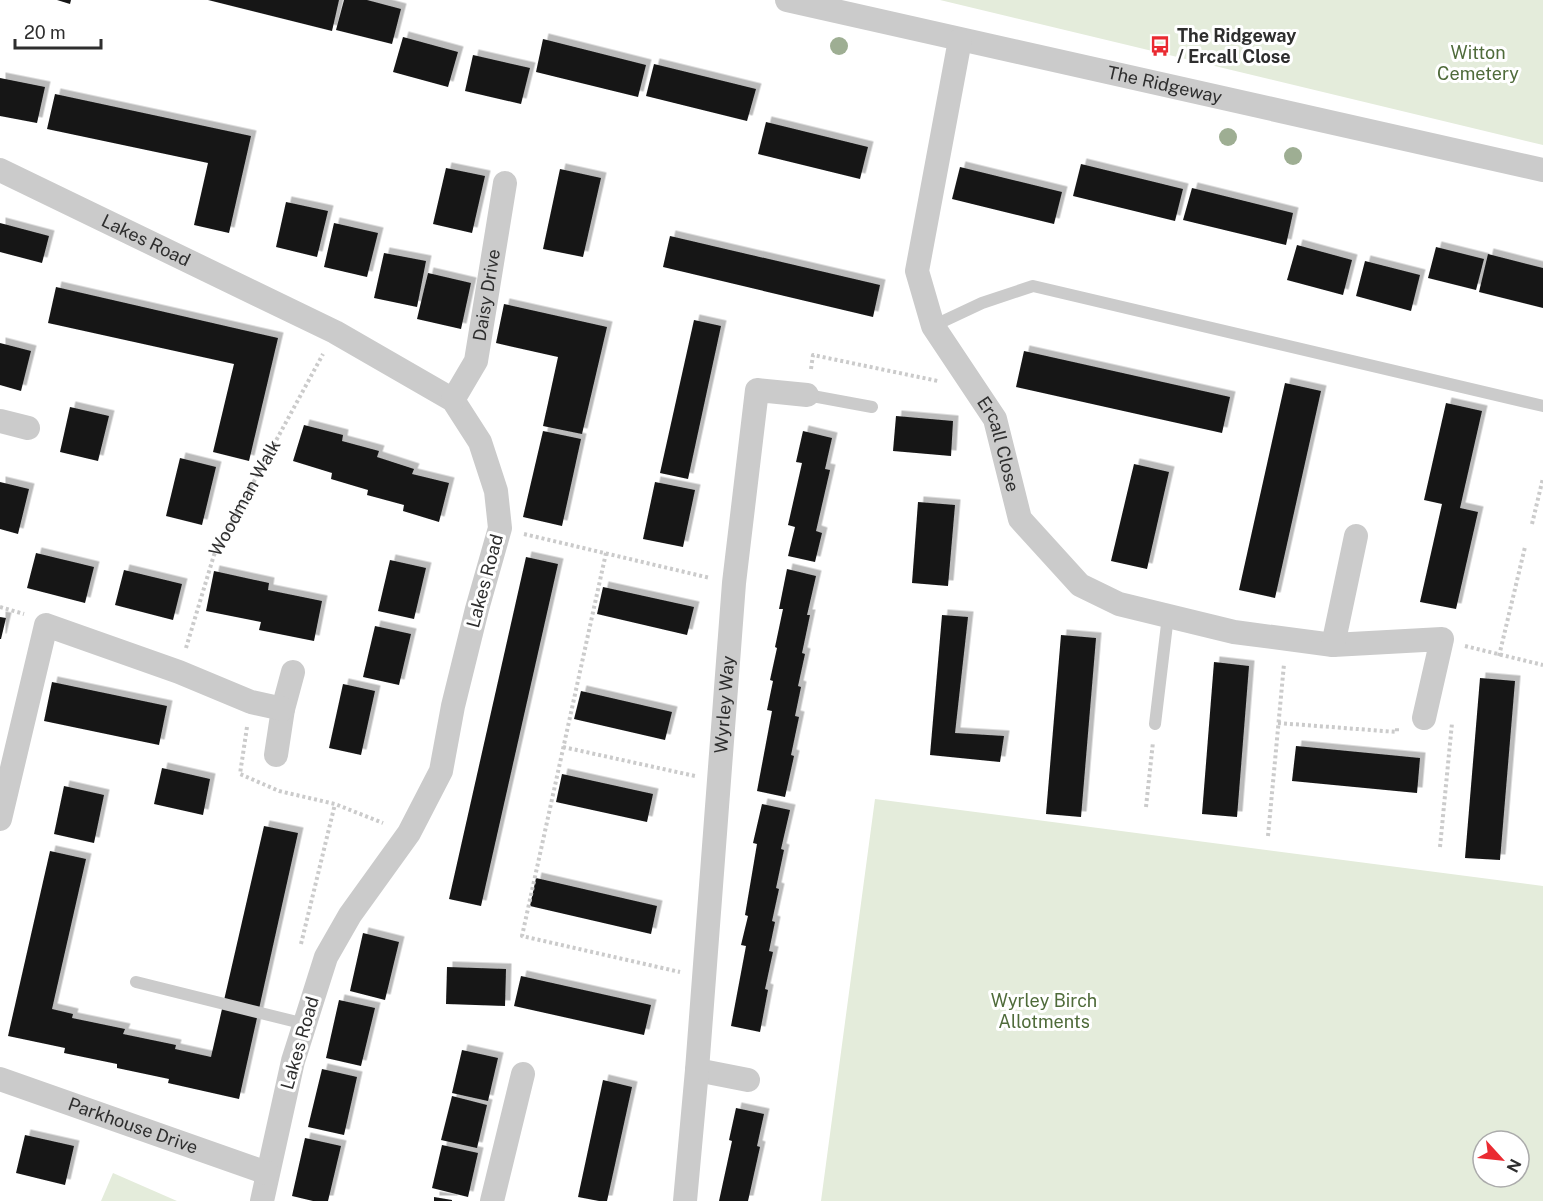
<svg xmlns="http://www.w3.org/2000/svg" width="1543" height="1201" viewBox="0 0 1543 1201" font-family="'Public Sans',sans-serif">
	<style>
		.green { fill: #e4ecdb; fill-rule: evenodd }
		.building { fill: #151515; filter: url(#shadow) }
		.lines { fill: none; stroke-linecap: round; stroke-linejoin: round }
		.path { stroke: #cbcbcb; stroke-width: 4; stroke-dasharray: 3 3; stroke-linecap: butt }
		.service { stroke: #cbcbcb; stroke-width: 12 }
		.minor { stroke: #cbcbcb; stroke-width: 24 }
		.tree { fill: #9eae93 }
		.labels { text-anchor: middle; stroke-width: 6; stroke-linejoin: round; paint-order: stroke }
		.poi-label { font-size: 18px; font-weight: bold; fill: #2e2e2e; stroke: #fff; text-anchor: start }
		.park-label { font-size: 18px; fill: #4f6b3a; stroke: #fff }
		.street-label { font-size: 18px; fill: #2e2e2e; stroke: #fff }
	</style>
	<defs>
		<filter id="shadow"><feDropShadow dx="5.5" dy="-5.5" stdDeviation="0" flood-color="#0004"/></filter>
	</defs>
	<rect width="100%" height="100%" fill="#fff"/>
	<path class="green" d="M940 0H1543V145L1518 139Z
		M875 799 1543 886V1201H821ZM1483 1141H1519V1177H1483Z
		M113 1173 177 1201H101Z"/>
	<path class="building" d="M57 0H71L70 4Z
		M208 0H339L332 31Z
		M344 0H367L401 9 392 44 336 30Z
		M403 37 458 52 448 87 393 72Z
		M543 39 646 65 638 97 536 72Z
		M473 55 530 68 521 104 465 91Z
		M654 64 756 89 747 121 646 96Z
		M0 78 45 87 37 123 0 116Z
		M55 94 251 136 229 233 194 225 208 163 47 129Z
		M766 122 868 147 860 179 758 154Z
		M1081 164 1183 189 1175 221 1073 196Z
		M960 167 1062 192 1054 224 952 199Z
		M446 168 485 176 472 233 433 224Z
		M560 169 601 178 583 257 543 249Z
		M1192 188 1293 213 1286 245 1183 220Z
		M286 202 328 211 317 257 276 247Z
		M0 223 49 236 42 263 0 252Z
		M334 223 378 233 367 277 324 267Z
		M670 236 880 285 873 317 663 267Z
		M1297 245 1352 260 1343 295 1287 280Z
		M1436 247 1484 259 1476 290 1428 278Z
		M384 253 426 261 417 307 374 298Z
		M1488 254 1543 268V308L1479 292Z
		M1365 261 1420 275 1411 311 1356 296Z
		M428 273 471 283 461 329 417 319Z
		M56 287 278 338 249 461 213 452 234 364 48 323Z
		M504 304 607 327 582 434 543 426 558 357 496 343Z
		M694 320 721 326 688 479 660 473Z
		M0 343 31 351 21 391 0 385Z
		M1024 351 1230 397 1222 433 1016 387Z
		M1285 383 1321 391 1275 598 1239 590Z
		M1446 403 1482 411 1460 508 1478 512 1456 609 1420 602 1442 504 1424 500Z
		M70 407 109 416 98 461 60 452Z
		M896 416 953 421 951 456 893 451Z
		M304 425 343 435 342 441 379 451 377 457 414 469 412 474 449 483 439 522 403 511 404 505 367 495 368 490 331 479 332 473 293 461Z
		M543 431 581 439 562 526 523 517Z
		M803 431 832 438 825 469 830 470 816 531 822 533 815 562 788 556 795 527 788 525 802 463 796 462Z
		M180 458 216 467 202 525 166 516Z
		M1134 464 1169 472 1147 569 1111 561Z
		M0 482 29 489 18 534 0 529Z
		M655 482 695 490 683 547 643 539Z
		M918 502 955 505 948 586 912 583Z
		M36 553 94 567 85 603 27 588Z
		M526 557 558 564 481 906 449 899Z
		M390 560 426 568 414 619 378 611Z
		M787 569 816 576 807 615H810L802 653 805 654 798 686 801 687 795 716 799 717 791 755 794 756 785 797 757 791 772 711 767 710 773 681 770 680 777 648 775 647 783 609H779Z
		M124 570 182 584 173 620 115 605Z
		M214 571 269 583 268 590 322 601 314 641 259 630 261 622 206 611Z
		M603 587 694 607 687 635 597 614Z
		M942 615 968 617 955 733 1004 736 1000 762 930 755Z
		M0 617 6 618 1 639H0Z
		M375 626 411 634 399 685 363 677Z
		M1061 635 1096 638 1081 817 1046 814Z
		M1214 662 1249 666 1237 817 1202 814Z
		M1480 678 1515 681 1500 860 1465 858Z
		M52 682 167 706 159 745 44 721Z
		M343 684 375 691 361 755 329 748Z
		M581 691 672 712 665 740 574 719Z
		M1296 746 1420 758 1417 793 1292 781Z
		M162 768 210 779 203 815 154 804Z
		M562 774 653 794 647 822 556 802Z
		M64 786 104 795 94 843 54 834Z
		M762 804 790 810 781 849 784 850 776 888 779 889 772 921 775 922 769 951 773 952 765 989 768 990 760 1032 731 1026 746 946 741 945 748 916 745 915 757 844 753 843Z
		M264 826 298 833 239 1099 168 1083 169 1079 117 1068V1064L64 1053 65 1048 8 1036 50 851 86 859 52 1009 73 1014 72 1018 125 1029 123 1034 176 1045 175 1049 211 1057Z
		M536 878 657 906 651 934 530 906Z
		M363 933 399 942 385 1000 350 991Z
		M447 967 506 969 505 1006 446 1004Z
		M521 976 651 1005 644 1035 514 1006Z
		M339 1000 375 1008 361 1066 326 1058Z
		M462 1050 498 1058 488 1101 452 1093Z
		M322 1069 357 1077 344 1135 308 1127Z
		M603 1080 632 1087 607 1201H599L578 1197Z
		M452 1096 487 1105 477 1148 441 1140Z
		M736 1108 764 1114 757 1146 760 1147 748 1201H719L732 1141 729 1140Z
		M25 1135 74 1146 65 1185 16 1173Z
		M305 1138 341 1146 328 1201H313L292 1196Z
		M442 1145 478 1153 468 1197 432 1188Z
		M434 1197 452 1200V1201H434Z"/>
	<g class="lines">
		<g class="path">
			<path d="M811 369 813 355 938 381"/>
			<path d="M1532 524 1543 478"/>
			<path d="M524 534 710 578"/>
			<path d="M606 553 522 936 680 972"/>
			<path d="M0 607 24 614"/>
			<path d="M1465 646 1543 665"/>
			<path id="s1" d="M186 648 214 555 323 354"/>
			<path d="M1499 656 1525 547"/>
			<path d="M1278 723 1397 732V726"/>
			<path d="M247 727 240 774 279 791 335 804 383 823"/>
			<path d="M563 747 695 776"/>
			<path d="M1146 807 1153 742"/>
			<path d="M1268 836 1284 664"/>
			<path d="M1440 847 1452 723"/>
			<path d="M301 944 335 804"/>
		</g>
		<path class="service" d="M933 326 982 303 1033 286 1543 406
			M807 395 872 407
			M1155 724 1168 616
			M136 982 305 1024"/>
		<g class="minor">
			<path id="s2" d="M787 0 1543 170"/>
			<path id="s3" d="M960 40 917 271 933 326 995 419 1020 519 1080 585 1119 604 1234 632 1333 645 1442 639 1424 718"/>
			<path id="s4" d="M0 170 335 332 453 400 480 442 496 491 500 528 477 609 453 706 441 771 409 833 350 915 326 957 293 1061 262 1201"/>
			<path id="s5" d="M453 400 476 361 505 183"/>
			<path d="M0 421 28 428"/>
			<path d="M1333 645 1356 536"/>
			<path d="M276 755 283 709 293 672"/>
			<path d="M0 819 46 625 179 672 251 702 283 709"/>
			<path d="M697 1070 748 1080"/>
			<path id="s6" d="M0 1079 267 1173"/>
			<path d="M492 1201 523 1074"/>
			<path id="s7" d="M685 1201 697 1070 734 583 757 390 807 395"/>
		</g>
	</g>
	<g class="tree">
		<circle cx="839" cy="46" r="9"/>
		<circle cx="1228" cy="137" r="9"/>
		<circle cx="1293" cy="156" r="9"/>
	</g>
	<defs>
		<g id="bus-bare" transform="scale(1.62)"><path d="M-5-6H5V4H4V6H2V4H-2V6H-4V4H-5ZM-3.5-4V0h7V-4ZM-3.5 1.2v1.5H-2V1.2ZM2 1.2v1.5H3.5V1.2Z" fill="#ea2b32" stroke="#fff" stroke-width="2.5" paint-order="stroke"/></g>
	</defs>
	<g fill-rule="evenodd">
		<use href="#bus-bare" x="1160" y="46"/>
	</g>
	<g class="labels">
		<g class="poi-label">
			<text x="1177" y="42">The Ridgeway<tspan x="1177" dy="21">/ Ercall Close</tspan></text>
		</g>
		<g class="park-label">
			<text x="1478" y="59">Witton<tspan x="1478" dy="21">Cemetery</tspan></text>
			<text x="1044" y="1007">Wyrley Birch<tspan x="1044" dy="21">Allotments</tspan></text>
		</g>
		<g class="street-label">
			<text dy="6" stroke="none"><textPath href="#s2" startOffset="387">The Ridgeway</textPath></text>
			<text dy="6" stroke="none"><textPath href="#s4" startOffset="162">Lakes Road</textPath></text>
			<text dy="6" stroke="none"><textPath href="#s5" startOffset="112">Daisy Drive</textPath></text>
			<text dy="6" stroke="none"><textPath href="#s3" startOffset="429">Ercall Close</textPath></text>
			<text dy="6" stroke="none"><textPath href="#s1" startOffset="162">Woodman Walk</textPath></text>
			<text transform="translate(485 581) rotate(-75)" y="6">Lakes Road</text>
			<text dy="6" stroke="none"><textPath href="#s7" startOffset="498">Wyrley Way</textPath></text>
			<text transform="translate(300 1043) rotate(-74)" y="6">Lakes Road</text>
			<text dy="6" stroke="none"><textPath href="#s6" startOffset="141">Parkhouse Drive</textPath></text>
		</g>
	</g>
	<g transform="translate(1501 1159) rotate(117)"><circle r="28" fill="#ffffff" stroke="#ababab" stroke-width="1.5"/>
	<path d="M0-4.5L10 22L0 15L-10 22Z" fill="#ea2b32"/>
	<text y="-9" font-size="16" font-weight="bold" text-anchor="middle" fill="#2e2e2e">N</text>
	</g>
	<path d="M15 39v9h86v-9" fill="none" stroke="#2e2e2e" stroke-width="3"/>
	<text x="24" y="39" font-size="18" fill="#2e2e2e" stroke="#ffffff" stroke-width="4.5" paint-order="stroke">20 m</text>
</svg>
